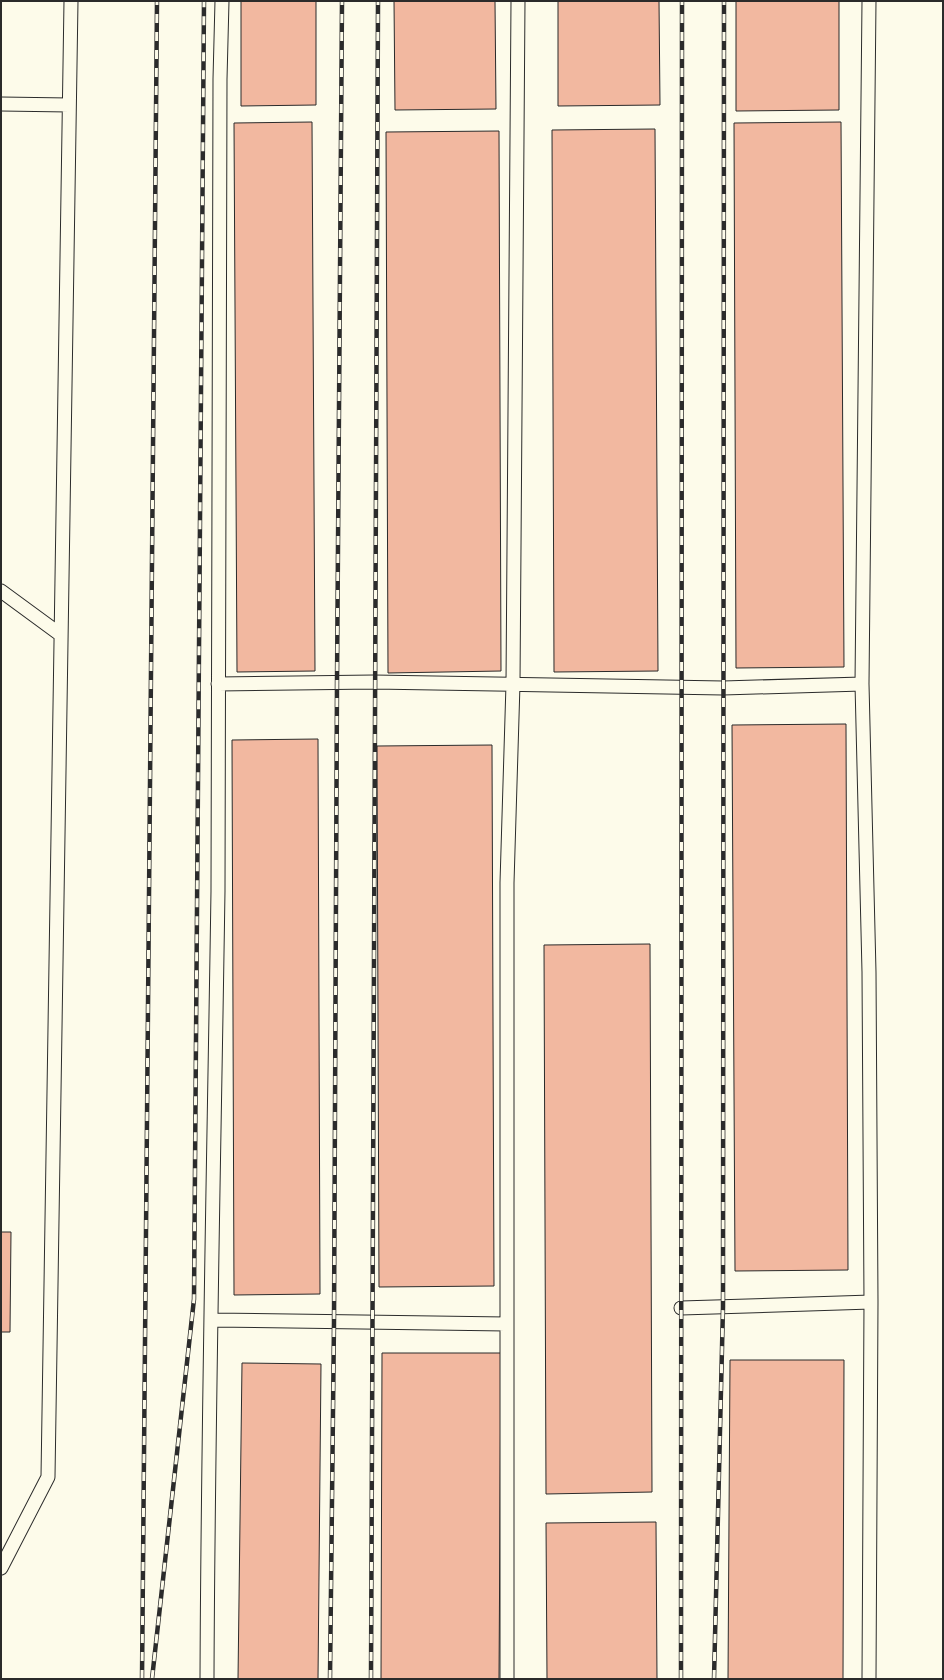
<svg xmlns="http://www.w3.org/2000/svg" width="944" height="1680" viewBox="0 0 944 1680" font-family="'Golos Text',sans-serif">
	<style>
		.building { fill: #f2b8a0; stroke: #2b2b2b }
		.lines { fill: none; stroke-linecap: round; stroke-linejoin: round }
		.service-casing { stroke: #2b2b2b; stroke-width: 15 }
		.service { stroke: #fdfbea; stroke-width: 13 }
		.rail-casing { stroke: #2b2b2b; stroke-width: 4.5 }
		.rail { stroke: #fdfbea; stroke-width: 3; stroke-dasharray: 9; stroke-linecap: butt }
	</style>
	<rect width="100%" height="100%" fill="#fdfbea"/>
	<path class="building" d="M241 1H316V105L241 106Z
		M394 1H495L496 109 395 110Z
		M558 1H659L660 105 558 106Z
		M736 1H839V110L736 111Z
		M312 122 315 671 237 672 234 123Z
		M841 122 844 667 736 668 734 123Z
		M655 129 658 671 554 672 552 130Z
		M499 131 501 671 388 673 386 132Z
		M846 724 848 1270 735 1271 732 725Z
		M318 739 320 1294 234 1295 232 740Z
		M492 745 494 1286 379 1287 377 746Z
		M650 944 652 1492 546 1494 544 945Z
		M1 1232H11L10 1332H1Z
		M382 1353H501L499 1679H381Z
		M730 1360H844L843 1679H728Z
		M242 1363 321 1364 318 1679H238Z
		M656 1522 657 1679H547L546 1523Z"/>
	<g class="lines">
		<g class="service-casing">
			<path id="service" d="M869 1 862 684 869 972 871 1302 869 1679
				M1 104 69 105
				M1 591 61 635
				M218 684 374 682 723 688 862 684
				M681 1308 871 1302
				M212 1320 506 1324
				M1 1568 48 1477 71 1
				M207 1679C208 1416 214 1154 218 891 221 621 220 350 220 79L222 1
				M507 1679V883L513 684 518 1"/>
		</g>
		<use href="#service" class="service"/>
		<g class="rail-casing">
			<path id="rail" d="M142 1679 157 1
				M152 1679 194 1299 204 1
				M330 1679 334 1322 337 682 342 1
				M371 1679 378 1
				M681 1679 682 1
				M714 1679 723 1307 724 1"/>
		</g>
		<use href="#rail" class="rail"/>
	</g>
	<rect width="944" height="1680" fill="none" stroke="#2b2b2b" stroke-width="4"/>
</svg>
